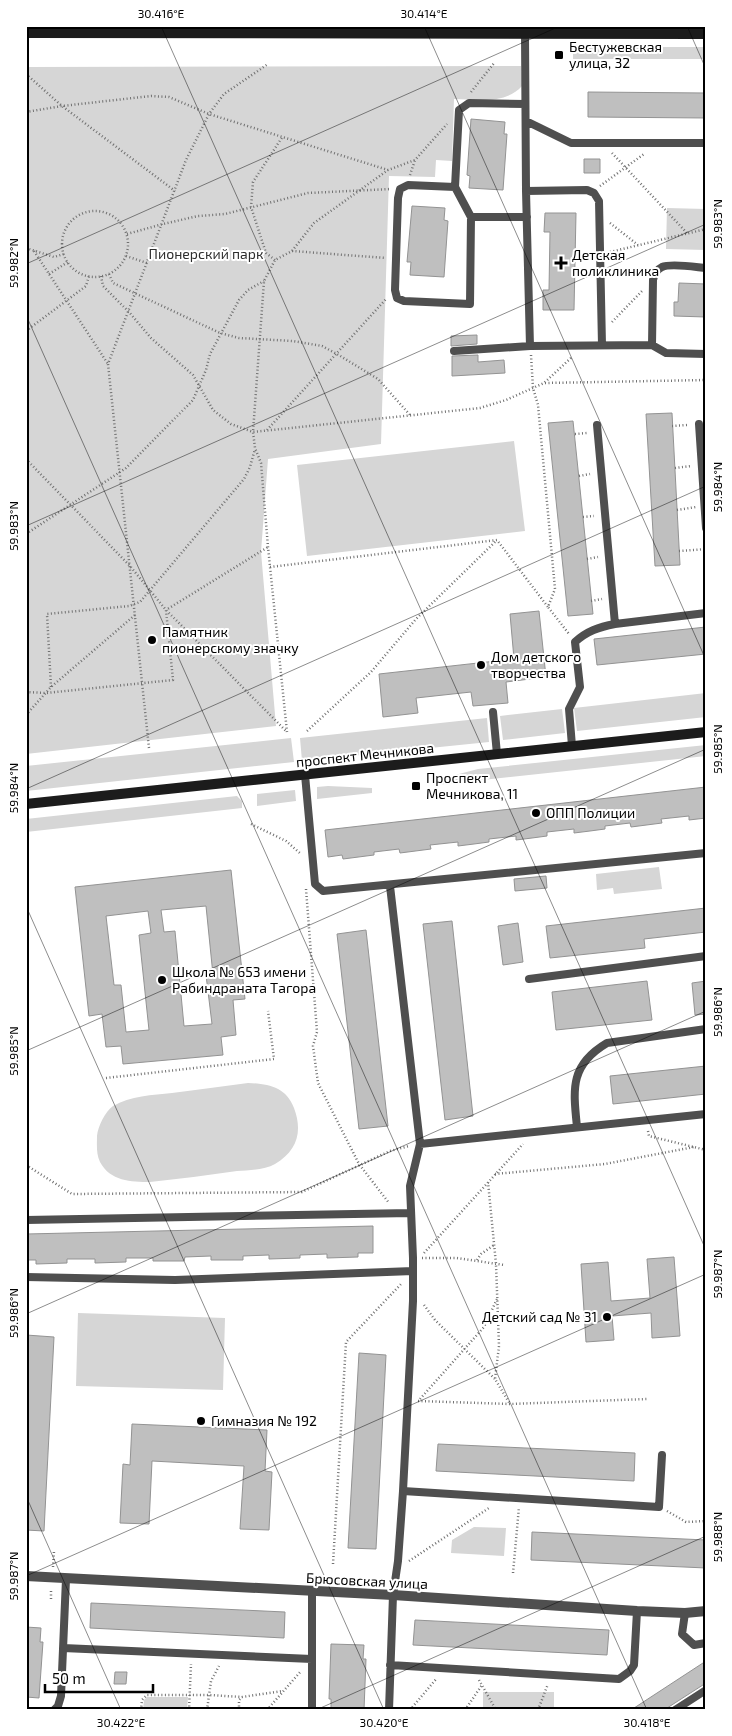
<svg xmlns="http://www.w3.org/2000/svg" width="732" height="1736" viewBox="0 0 732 1736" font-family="'Exo 2',sans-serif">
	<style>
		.green { fill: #d6d6d6 }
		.building { fill: #bfbfbf; stroke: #939393; fill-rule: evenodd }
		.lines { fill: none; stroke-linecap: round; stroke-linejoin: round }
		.path { stroke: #717171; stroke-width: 2.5; stroke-dasharray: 1 2.5; stroke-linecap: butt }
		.lane { stroke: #4f4f4f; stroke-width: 8 }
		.street { stroke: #4f4f4f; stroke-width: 10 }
		.secondary { stroke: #1c1c1c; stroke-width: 10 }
		.ticks { fill: none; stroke: #000; stroke-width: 1; stroke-opacity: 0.45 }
		.poi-dot { fill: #000; stroke: #fff; stroke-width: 2 }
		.labels { text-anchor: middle; stroke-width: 4; stroke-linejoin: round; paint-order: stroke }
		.poi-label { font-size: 14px; fill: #000; stroke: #fff; text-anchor: start }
		.park-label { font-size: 14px; fill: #2d2d2d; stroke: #fff }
		.street-label { font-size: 14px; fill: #000; stroke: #fff }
		.neatline { fill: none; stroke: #000; stroke-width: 2 }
		.ticks-label { font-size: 12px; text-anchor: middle; fill: #000 }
	</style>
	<rect width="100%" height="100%" fill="#fff"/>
	<path class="green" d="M573 47H706V59H573Z
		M521 66 522 86C505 105 477 99 454 99L452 161 436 160 435 177 389 176 381 444 268 459 261 552 276 726 26 754V67Z
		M667 208 706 209V250L666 249Z
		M514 441 525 531 307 556 297 465Z
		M706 693V717L577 731 574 708Z
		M562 709 565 733 503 740 500 716Z
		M487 718 489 742 302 761 300 738Z
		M291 738 294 762 26 791V766Z
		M706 745V756L436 785V780L478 769Z
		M328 786 372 788V793L317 799V787Z
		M295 790 296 801 257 806V794Z
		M237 796 242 801V808L26 832V819Z
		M659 867 662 889 614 894 613 888 597 890 596 874Z
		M248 1083C269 1084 286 1087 294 1108 303 1132 297 1151 275 1164 265 1170 249 1170 237 1171 208 1175 179 1179 150 1182 131 1182 110 1181 100 1162 96 1154 97 1144 97 1136 98 1126 105 1112 113 1106 130 1096 153 1095 172 1093 198 1090 223 1086 248 1083Z
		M78 1313 225 1318 223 1390 76 1386Z
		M474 1527 506 1528 504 1556 451 1553 452 1540Z
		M483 1692H554V1710H483Z
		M147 1697H188L187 1710H143L144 1700Z"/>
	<path class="building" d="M588 92 706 93V118L588 117Z
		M471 119 505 122 504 134H507L503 190 469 188 470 176 467 175Z
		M584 159H600V173H584Z
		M412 206 445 208 444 220 448 221 444 277 410 275 411 262H407Z
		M545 213H576L574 310H543V290H549L550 232H544Z
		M679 283 706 284V317L674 316V302H678Z
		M477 335V344L451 346V336Z
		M478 355V362L504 360 505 373 452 376V356Z
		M672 413 680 565 655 566 646 414Z
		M573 421 593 614 568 616 548 423Z
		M539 611 546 677 506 682 508 703 473 706 471 692 416 698 418 713 383 717 379 674 514 659 510 614Z
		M706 627V654L597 665 594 639Z
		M706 787V818L689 820V816L661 819 662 823 631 827 630 823 605 826V829L590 831 574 833V829L547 832V836L532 838 516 840V836L489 839V842L474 844 458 846V842L430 845 431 849 400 853 399 849 374 852V855L343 859 342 855 328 857 325 830Z
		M231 870 245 999 233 1000 236 1035 221 1037 223 1055 123 1064 121 1046 106 1047 102 1014 89 1016 75 887ZM206 906 213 975H206L212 1024 184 1026 175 931 164 932 161 910ZM148 911 151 933 139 935 149 1030 126 1032 121 985H114L106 916Z
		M546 876 547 888 515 891 514 879Z
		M706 908V932L644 939 645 948 550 958 546 926Z
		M452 921 473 1116 445 1120 423 924Z
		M518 923 523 962 503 965 498 926Z
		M366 930 388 1126 359 1129 337 934Z
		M647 981 652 1020 556 1030 552 992Z
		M706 981V1014L695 1015 692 983Z
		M706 1066V1094L613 1104 610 1076Z
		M373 1226V1253H358V1257L327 1258V1254L300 1255V1258L269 1259V1255L243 1256V1260H211V1256L185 1257 184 1261H153V1258H126V1262L95 1263V1259H67V1263L36 1264V1260H26V1234Z
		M674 1257 680 1336 652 1338 651 1313 612 1316 614 1340 586 1342 581 1264 608 1262 611 1301 650 1298 647 1259Z
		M26 1335 54 1337 44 1531 26 1530Z
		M359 1353 386 1355 376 1549 348 1548Z
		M132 1424 267 1430 265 1471 272 1472 269 1530 240 1529 244 1466 152 1461 149 1524 120 1523 123 1464 130 1465Z
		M438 1444 635 1453 634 1481 436 1471Z
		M532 1532 706 1540V1568L531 1560Z
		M91 1603 285 1612 284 1638 90 1628Z
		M415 1620 609 1630 607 1655 413 1645Z
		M26 1627 41 1628 40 1642H43L39 1698 26 1697Z
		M331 1644 364 1645 363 1659H366L364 1710H331V1699H329Z
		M706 1661V1683L664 1710H631Z
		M115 1672H127L126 1684H114Z"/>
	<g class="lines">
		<path class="path" d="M26 74 62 106 175 191
			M471 92 495 62
			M26 112 62 106 151 96 169 97 209 114 388 170
			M612 153 687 233
			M410 175 415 160
			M600 186 644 154
			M62 244a33 33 0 1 1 66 0a33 33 0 1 1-66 0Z
			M610 223 638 245
			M127 234 163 224 198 216 225 214 308 193 391 189
			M26 248 54 257 64 254
			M34 251 108 364
			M292 251 386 258
			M610 252 706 229
			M126 256 147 263
			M275 260 266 253 251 207 253 182 283 136
			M49 274 68 262
			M109 274 113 283 220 333 239 338 293 341 322 346 337 354 378 379 410 415
			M101 276 103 286 129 312 151 338 193 375 213 410 231 424 253 432 480 408 506 400 544 383 572 357
			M612 322 643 290
			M26 331 86 286 89 276
			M531 355 533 388 538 405 555 589 548 607 569 634
			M545 383 706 380
			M672 426 688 425
			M267 430 386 299
			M575 434 587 433
			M26 459 130 566 166 610 286 731
			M675 468 691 466
			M579 476 590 474
			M677 510 696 507
			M583 517 594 516
			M26 534 126 468 193 400 206 370 210 354 239 300 248 290 264 281
			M679 551 706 549
			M587 559 598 557
			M270 567 497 540 548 607
			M591 601 602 599
			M51 687 47 614 129 606 140 602 244 479 250 467 255 449
			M26 692 46 693 173 680 166 610 268 547
			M26 715 51 687 135 615
			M307 731 371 672 416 619 496 541
			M287 732 268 547 261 463 255 448 253 432 264 281 275 260 292 251 314 223 388 170 415 160 447 124
			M149 748 108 364 186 160 209 114 224 94 268 64
			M251 824 286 841 301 854
			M306 889 317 1032 313 1046 318 1083 359 1164 389 1203
			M106 1078 274 1059 268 1011
			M648 1131 649 1136 706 1150
			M26 1165 72 1194 302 1192 390 1151 409 1146
			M495 1174 605 1164 694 1147
			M488 1182 496 1264 499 1346 495 1379 510 1404
			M424 1253 523 1144
			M422 1258H457L504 1265
			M477 1260 481 1254 494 1245
			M424 1305 435 1320 495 1379
			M420 1399 484 1327 497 1299
			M418 1401 510 1404 647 1399
			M667 1511 686 1522 706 1521
			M409 1561 489 1508
			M333 1564 346 1342 402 1283
			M53 1567 54 1551
			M513 1573 519 1507
			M51 1599V1590
			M479 1680 496 1710
			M141 1710 142 1700 147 1695H209L242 1697 283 1691
			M189 1710 191 1664
			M207 1710 211 1681 219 1666
			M239 1710V1700L242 1697
			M267 1710 301 1671
			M410 1710 437 1678
			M465 1710 482 1685
			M538 1710 548 1684"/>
		<path class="lane" d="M525 34 526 191 530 346 652 345 666 353 706 354
			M526 121 571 143H706
			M455 187 471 217H527
			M526 191 587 190 594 193 599 201 602 345
			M471 217 470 304 404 301 397 298 395 290 398 198 400 189 408 185 455 187 459 110 469 103 525 104
			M652 345 653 280C654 274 656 270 662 267 671 263 695 267 706 268
			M454 351 530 346
			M699 424 706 528
			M597 425 615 624 706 613
			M493 712 497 754
			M572 746 569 709 580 687 575 642C587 631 599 627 615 624
			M305 775 315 884 323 891 706 853
			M529 979 706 956
			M577 1127C573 1088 570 1065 607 1043L706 1029
			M420 1144 706 1114
			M26 1220 411 1213
			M26 1277 175 1280 413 1271
			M403 1491 659 1507 662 1455
			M685 1613 682 1634 694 1645 706 1643
			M63 1648 312 1659
			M390 1665 619 1679 630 1671 634 1665 637 1611
			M54 1710 58 1706 61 1696 66 1579
			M312 1710V1591
			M389 1710 393 1595 398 1561 403 1491 413 1301V1258L410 1186 420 1144 390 886
			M675 1710 706 1690"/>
		<path class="street" d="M26 1576 393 1595 637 1611 685 1613 706 1611"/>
		<path class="secondary" d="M26 33 706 34
			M26 804 706 732"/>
	</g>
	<path class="ticks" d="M161 26 706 1250M424 26 706 660M687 26 706 69M26 264 560 26M26 315 647 1710M26 526 706 224M26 789 706 486M26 906 384 1710M26 1051 706 749M26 1314 706 1011M26 1496 121 1710M26 1576 706 1274M316 1710 706 1536"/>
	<g class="poi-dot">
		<rect x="554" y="50" width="10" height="10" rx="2.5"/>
		<path d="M558.5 255.5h5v5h5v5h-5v5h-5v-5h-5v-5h5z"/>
		<circle cx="152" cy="640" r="5"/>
		<circle cx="481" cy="665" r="5"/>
		<rect x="411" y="781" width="10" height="10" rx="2.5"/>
		<circle cx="536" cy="813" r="5"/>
		<circle cx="162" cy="980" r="5"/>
		<circle cx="607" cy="1317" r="5"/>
		<circle cx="201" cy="1421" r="5"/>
	</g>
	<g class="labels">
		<g class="poi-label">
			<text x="569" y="52">Бестужевская<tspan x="569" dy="16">улица, 32</tspan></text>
			<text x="572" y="260">Детская<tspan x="572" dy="16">поликлиника</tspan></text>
			<text x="162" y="637">Памятник<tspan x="162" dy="16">пионерскому значку</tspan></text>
			<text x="491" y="662">Дом детского<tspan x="491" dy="16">творчества</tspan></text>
			<text x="426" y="783">Проспект<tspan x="426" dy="16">Мечникова, 11</tspan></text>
			<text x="546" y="818">ОПП Полиции</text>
			<text x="172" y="977">Школа № 653 имени<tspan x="172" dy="16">Рабиндраната Тагора</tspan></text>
			<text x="597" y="1322" text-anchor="end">Детский сад № 31</text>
			<text x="211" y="1426">Гимназия № 192</text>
		</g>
		<g class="park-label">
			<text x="206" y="259">Пионерский парк</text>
		</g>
		<g class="street-label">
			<text transform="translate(365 755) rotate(-6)" y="5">проспект Мечникова</text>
			<text transform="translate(367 1581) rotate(3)" y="5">Брюсовская улица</text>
		</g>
	</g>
	<rect width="732" height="1736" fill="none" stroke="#ffffff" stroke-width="55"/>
	<path d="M45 1684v8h108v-8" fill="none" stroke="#000000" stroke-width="2.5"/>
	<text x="52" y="1684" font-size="15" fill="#000000" stroke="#ffffff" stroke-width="4" paint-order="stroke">50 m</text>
	<rect x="28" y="28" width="676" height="1680" class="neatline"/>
	<g class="ticks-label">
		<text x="161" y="18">30.416°E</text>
		<text x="424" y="18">30.414°E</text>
		<text transform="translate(718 224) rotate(-90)" y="4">59.983°N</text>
		<text transform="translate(14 263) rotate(-90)" y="4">59.982°N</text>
		<text transform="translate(718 487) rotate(-90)" y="4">59.984°N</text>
		<text transform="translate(14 526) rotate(-90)" y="4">59.983°N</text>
		<text transform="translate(718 749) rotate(-90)" y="4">59.985°N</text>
		<text transform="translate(14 788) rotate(-90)" y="4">59.984°N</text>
		<text transform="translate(718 1012) rotate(-90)" y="4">59.986°N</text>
		<text transform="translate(14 1051) rotate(-90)" y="4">59.985°N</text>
		<text transform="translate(718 1274) rotate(-90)" y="4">59.987°N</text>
		<text transform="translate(14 1313) rotate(-90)" y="4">59.986°N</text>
		<text transform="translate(718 1537) rotate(-90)" y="4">59.988°N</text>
		<text transform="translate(14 1576) rotate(-90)" y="4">59.987°N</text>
		<text x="121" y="1727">30.422°E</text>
		<text x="384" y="1727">30.420°E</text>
		<text x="647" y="1727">30.418°E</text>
	</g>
</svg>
